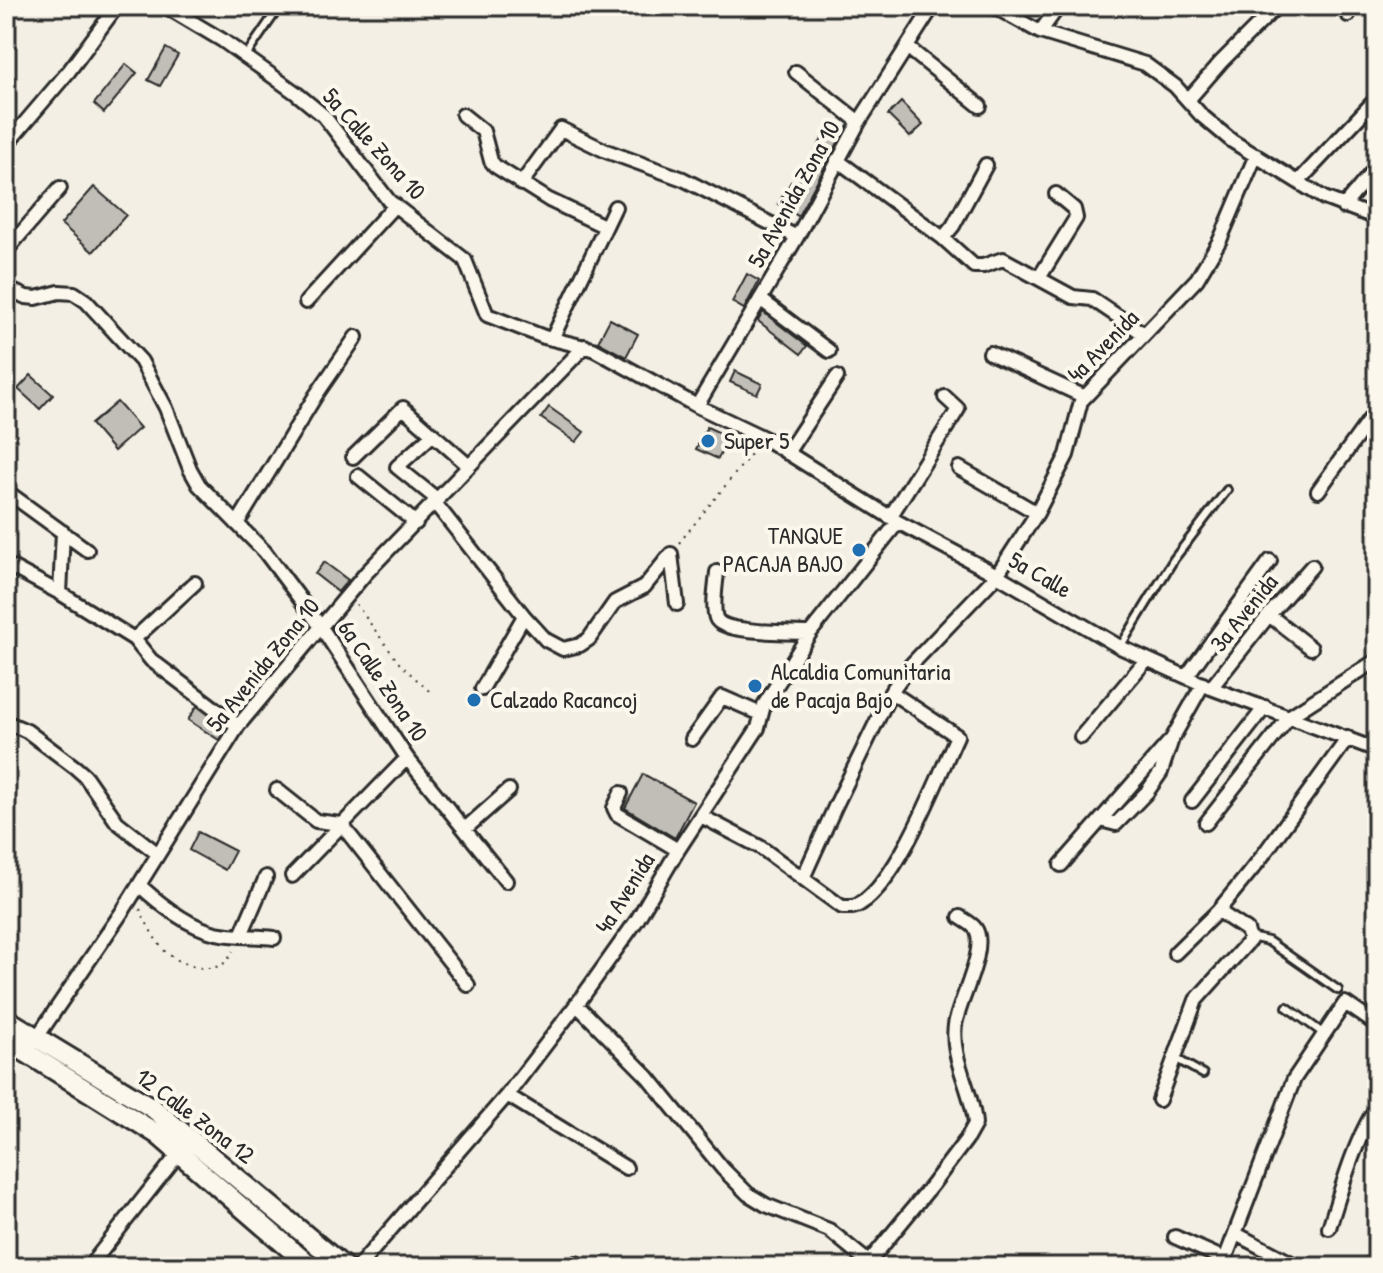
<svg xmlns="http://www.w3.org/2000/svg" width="1383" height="1273" viewBox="0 0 1383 1273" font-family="'Patrick Hand',sans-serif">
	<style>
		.building { fill: #c0beb6; stroke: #2b2b2b; stroke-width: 2 }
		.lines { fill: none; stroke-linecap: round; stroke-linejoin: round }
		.lane-casing { stroke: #2b2b2b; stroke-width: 12 }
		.street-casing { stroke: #2b2b2b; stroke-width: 18 }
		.secondary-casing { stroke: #2b2b2b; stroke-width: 24 }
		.path { stroke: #2b2b2b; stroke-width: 2; stroke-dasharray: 2 6; stroke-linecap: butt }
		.lane { stroke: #fbf7ec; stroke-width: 6 }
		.street { stroke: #fbf7ec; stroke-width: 12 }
		.secondary { stroke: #fbf7ec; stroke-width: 18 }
		.poi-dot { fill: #1f6fb2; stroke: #fbf7ec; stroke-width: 3 }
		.labels { text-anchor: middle; stroke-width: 8; stroke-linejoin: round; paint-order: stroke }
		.street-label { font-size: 24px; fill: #2b2b2b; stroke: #fbf7ec }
		.poi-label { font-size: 24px; fill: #2b2b2b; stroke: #fbf7ec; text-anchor: start }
	</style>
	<rect width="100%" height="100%" fill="#f3efe4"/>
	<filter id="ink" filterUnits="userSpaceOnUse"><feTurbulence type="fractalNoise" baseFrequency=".0125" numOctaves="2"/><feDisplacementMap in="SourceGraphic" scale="16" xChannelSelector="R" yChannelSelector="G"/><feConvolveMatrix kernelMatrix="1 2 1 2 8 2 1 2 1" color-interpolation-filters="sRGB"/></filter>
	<g filter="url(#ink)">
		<path class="building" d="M166 48 178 55 160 86 148 80Z
			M126 64 137 73 104 113 94 104Z
			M901 102 923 125 910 137 888 115Z
			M826 132 840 139 798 216 778 204 791 182 796 185Z
			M94 187 126 215 93 252 61 224Z
			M747 274 759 281 744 309 732 302Z
			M763 312 807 346 801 354 758 321Z
			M610 319 638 334 626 357 598 342Z
			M735 371 762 384 757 394 730 382Z
			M31 375 53 395 40 409 18 389Z
			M117 402 140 428 114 451 91 424Z
			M549 407 584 432 576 442 541 418Z
			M707 427 729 437 718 459 696 449Z
			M324 562 348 580 338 592 315 574Z
			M197 706 226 728 219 740 188 720Z
			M643 774 694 802 675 838 625 808Z
			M198 832 235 851 225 870 189 850Z"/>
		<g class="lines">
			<g class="lane-casing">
				<path id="lane" d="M245 57 280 6
					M1120 647 1174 559 1227 490
					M1250 937 1268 941 1338 990
					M1287 1007 1324 1034
					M1175 1058 1203 1074"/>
			</g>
			<g class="street-casing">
				<path id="street" d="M165 6 222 40 296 93 324 116 389 201 465 260 487 315 544 337 593 349 697 406 764 438 898 522 997 575 1120 647 1211 688 1377 750
					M993 6 1040 32 1145 64 1175 86 1201 115 1232 141 1324 198 1377 218
					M1341 6 1348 15
					M1040 32 1059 6
					M907 47 980 106
					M796 72 859 122
					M1188 100 1221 62 1277 6
					M463 115 483 131 491 161 495 166 549 200 604 226
					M6 145 69 71 117 6
					M837 160 943 238 974 266H983L1003 259 1073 297 1092 299 1144 334
					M1298 182 1377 98
					M521 184 561 129 606 151 683 179 797 237
					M1343 207 1377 166
					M943 238 953 226 986 165
					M6 251 60 188
					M1039 278 1076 218 1074 209 1056 194
					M6 288 26 297 36 298 59 292 74 293 86 301 141 361 166 408 190 469 199 485 265 552 321 627 407 758 506 881
					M760 299 829 351
					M306 302 395 205
					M552 339 615 207
					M990 353 1083 396
					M697 406 797 237 859 122 933 6
					M432 435 397 467 438 500
					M787 453 837 377
					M353 457 403 408 469 466
					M959 468 1037 513
					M358 476 416 523
					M6 491 87 550
					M1318 491 1377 409
					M435 503 524 616 546 640 563 649 580 645 589 639 615 602 644 587 671 554 677 604
					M890 517 955 414 958 409 945 397
					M237 524 316 395 356 337
					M6 564 60 593 134 639 151 660 238 726
					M717 572C716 585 712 606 716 618 721 634 793 632 810 633
					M60 593 63 532
					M1269 615 1311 648
					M134 639 195 583
					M1186 677 1270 561
					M1211 688 1269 615 1312 566
					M482 689 524 616
					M6 722 27 731 76 768 85 776 117 822 158 854
					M1081 737 1147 659
					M692 739 722 697 761 714
					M277 790 316 821 341 824 468 985
					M621 793 614 808 617 814 678 850
					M1192 801 1265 707
					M701 816 760 847 842 907C849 907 855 908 860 904 899 880 937 779 957 736L891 692
					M1101 820 1116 824 1147 792 1161 772 1172 739 1203 684
					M1206 823 1290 716 1377 660
					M465 829 509 790
					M1061 865 1170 741
					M292 876 407 758
					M803 878 835 807 891 692 908 668 997 575 1037 513 1067 455 1081 401 1197 279 1220 240 1256 155
					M139 885C160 904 188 927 216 933 234 937 255 936 274 938
					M241 935 266 877
					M1175 953 1218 911 1258 862 1348 738
					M576 1004 648 1077 723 1169 748 1194 766 1205 829 1230 867 1261
					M33 1043 124 909 238 726 366 573 585 346
					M507 1095 626 1168
					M1159 1100 1196 1000 1250 940 1247 930 1218 911
					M1329 1228C1340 1193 1356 1136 1377 1107
					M1236 1234 1299 1267
					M1175 1237 1222 1258 1226 1257 1294 1079 1345 1003 1377 1025
					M89 1267 180 1152
					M358 1267 507 1095 583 996 637 920 678 850 758 728 764 705 810 633 898 522
					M573 1267 576 1263
					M865 1267 932 1185 966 1140 975 1124C973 1091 950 1059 955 1025 958 1003 989 947 975 928 972 924 964 920 960 917"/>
			</g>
			<g class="secondary-casing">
				<path id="secondary" d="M6 1019 154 1109 344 1267
					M6 1040 157 1134 311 1267"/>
			</g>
			<path class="path" d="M679 543 755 449
				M356 604 399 663 429 691
				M140 909C146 922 153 937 162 948 174 962 204 974 221 965 228 962 230 956 233 951"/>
			<use href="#lane" class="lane"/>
			<use href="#street" class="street"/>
			<use href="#secondary" class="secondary"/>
		</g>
	</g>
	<g class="poi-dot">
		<circle cx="708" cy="441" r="8"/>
		<circle cx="859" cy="550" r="8"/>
		<circle cx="755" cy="686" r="8"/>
		<circle cx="474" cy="700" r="8"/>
	</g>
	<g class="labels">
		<g class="street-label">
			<text transform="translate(374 144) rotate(48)" y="8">5a Calle Zona 10</text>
			<text transform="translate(794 194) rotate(-61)" y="8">5a Avenida Zona 10</text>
			<text transform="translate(1103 346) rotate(-46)" y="8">4a Avenida</text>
			<text transform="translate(1040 575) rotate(30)" y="8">5a Calle</text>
			<text transform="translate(1244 613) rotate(-51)" y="8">3a Avenida</text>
			<text transform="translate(263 665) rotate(-51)" y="8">5a Avenida Zona 10</text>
			<text transform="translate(383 681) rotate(56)" y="8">6a Calle Zona 10</text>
			<text transform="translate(625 893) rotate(-58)" y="8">4a Avenida</text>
			<text transform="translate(195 1116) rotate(37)" y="8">12 Calle Zona 12</text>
		</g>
		<g class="poi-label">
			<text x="724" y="449">Super 5</text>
			<text x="843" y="544" text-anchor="end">TANQUE<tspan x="843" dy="28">PACAJA BAJO</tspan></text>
			<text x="771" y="680">Alcaldia Comunitaria<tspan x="771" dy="28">de Pacaja Bajo</tspan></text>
			<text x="490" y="708">Calzado Racancoj</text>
		</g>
	</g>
	<rect width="1383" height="1273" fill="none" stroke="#fbf7ec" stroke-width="32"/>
	<rect x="16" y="16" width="1351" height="1241" fill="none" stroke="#2b2b2b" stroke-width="3" filter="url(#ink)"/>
</svg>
